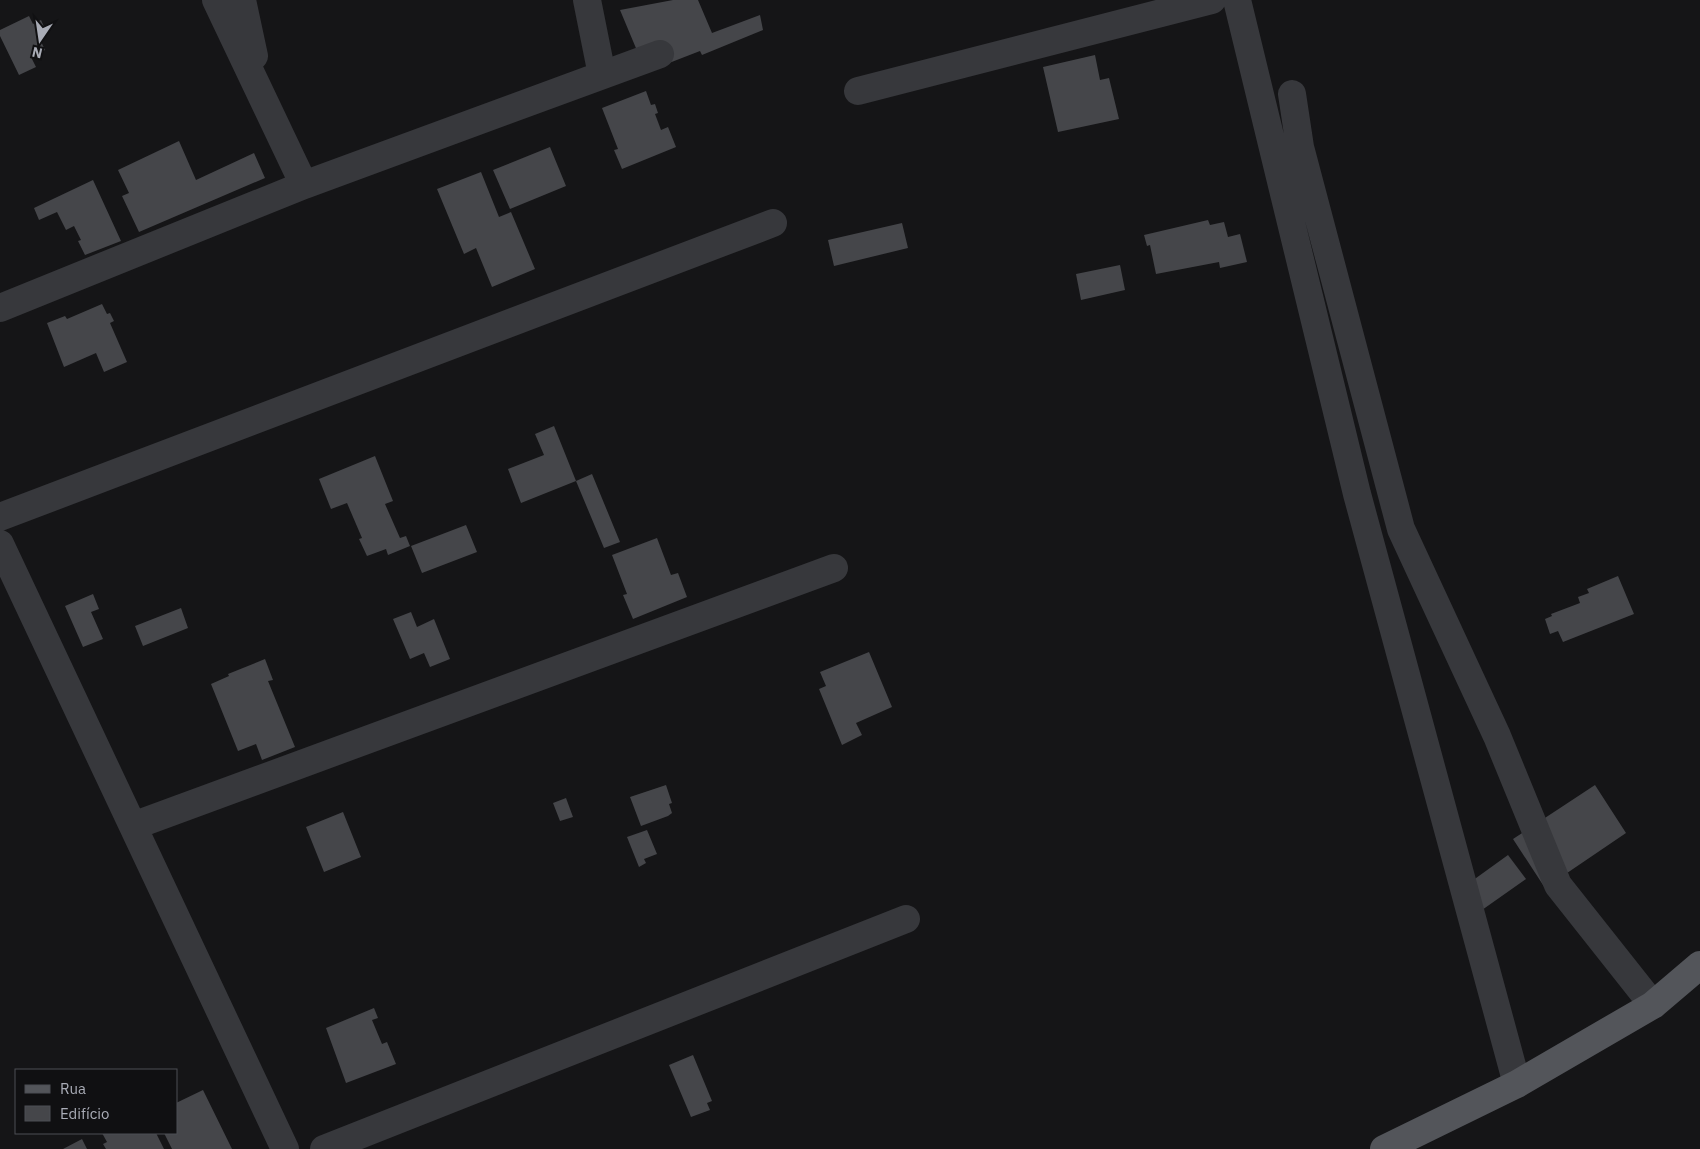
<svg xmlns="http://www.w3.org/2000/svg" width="1700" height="1149" viewBox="0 0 1700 1149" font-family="'IBM Plex Sans',sans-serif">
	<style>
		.building { fill: #45464a }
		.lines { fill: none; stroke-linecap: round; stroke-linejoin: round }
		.minor { stroke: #37383c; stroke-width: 28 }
		.major { stroke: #53555a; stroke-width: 28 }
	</style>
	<rect width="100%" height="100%" fill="#151517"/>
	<path class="building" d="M673 0H698L712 33 760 15 763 30 702 55 700 51 651 70 638 53 620 10Z
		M29 16 33 24 41 20 45 29 37 33 45 50 31 57 36 67 19 75 0 36V30Z
		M1095 55 1100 80 1109 78 1119 119 1058 132 1043 67Z
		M646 91 651 105 655 104 658 113 655 114 661 130 668 127 676 147 622 169 614 150 618 149 602 108Z
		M179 141 196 180 254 153 265 178 139 232 122 196 129 193 118 170Z
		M550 147 566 186 510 209 493 170Z
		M481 172 499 217 511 212 535 269 492 287 476 248 464 254 437 189Z
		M93 180 121 241 85 255 78 241 81 240 74 226 66 230 57 212 39 220 34 208Z
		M1208 220 1210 225 1224 222 1228 237 1240 234 1247 262 1220 268 1219 262 1156 274 1150 245 1147 246 1144 235Z
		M902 223 908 248 834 266 828 240Z
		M1120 265 1125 290 1081 300 1076 274Z
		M102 304 107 314 110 313 114 321 110 323 127 362 104 372 96 353 64 367 47 323 65 316 67 319Z
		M554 426 576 481 592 474 620 542 604 548 576 481 521 503 508 469 544 455 535 434Z
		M375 456 393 501 385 504 400 538 406 536 410 546 388 555 386 549 367 556 359 539 362 538 347 503 331 509 319 479Z
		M466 525 477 552 422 573 411 546Z
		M657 538 671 575 678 573 687 597 633 619 623 595 627 594 612 555Z
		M1618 576 1634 614 1563 642 1558 631 1550 634 1545 619 1552 616 1551 614 1580 603 1578 597 1589 593 1587 589Z
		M93 594 99 609 91 612 103 639 83 647 65 606Z
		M181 608 188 628 143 646 135 626Z
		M411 612 417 627 434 619 450 659 430 667 424 653 410 659 393 619Z
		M869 652 892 707 856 723 862 735 842 745 819 689 826 686 820 672Z
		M265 659 273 680 268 681 295 747 262 760 256 744 238 751 211 684 229 676 228 674Z
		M666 785 672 803 669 804 672 813 668 816 641 826 630 797Z
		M1595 785 1626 833 1545 888 1513 839Z
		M566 798 573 817 560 821 553 803Z
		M343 812 361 857 324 872 306 827Z
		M647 830 657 854 644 859 646 863 639 867 627 837Z
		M1508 855 1526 879 1482 910 1465 886Z
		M374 1008 378 1018 372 1020 382 1044 387 1042 396 1064 346 1083 326 1028Z
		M693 1055 712 1101 707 1103 710 1110 691 1117 669 1065Z
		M203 1090 232 1149H172L164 1133H176V1103Z
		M102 1133H156L164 1149H106L103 1144 107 1142Z
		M82 1139 87 1149H63Z"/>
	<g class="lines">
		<path class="minor" d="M216 0 304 185
			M242 0 254 56
			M587 0 602 75
			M1237 0 1357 494 1517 1084
			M858 91 1212 0
			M1292 94 1300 147 1401 529 1497 736 1558 885 1653 1005
			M0 308 304 185 660 54
			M0 517 773 223
			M0 544 285 1149
			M133 826 834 568
			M324 1149 906 919"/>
		<path class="major" d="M1384 1149 1517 1084 1653 1005 1700 965"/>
	</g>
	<rect x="15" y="1069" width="162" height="65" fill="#101012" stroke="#4d4e54"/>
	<rect x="25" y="1085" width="25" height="8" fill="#53555a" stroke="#4d4e54"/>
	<text x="60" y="1094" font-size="15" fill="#a9acb6">Rua</text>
	<rect x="25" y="1106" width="25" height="15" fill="#45464a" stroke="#4d4e54"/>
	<text x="60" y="1119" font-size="15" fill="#a9acb6">Edifício</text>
	<g transform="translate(40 40) rotate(193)" stroke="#101012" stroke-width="4" paint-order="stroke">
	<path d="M0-4L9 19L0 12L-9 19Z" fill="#a9acb6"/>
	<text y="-8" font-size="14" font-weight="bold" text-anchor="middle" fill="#a9acb6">N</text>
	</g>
</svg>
